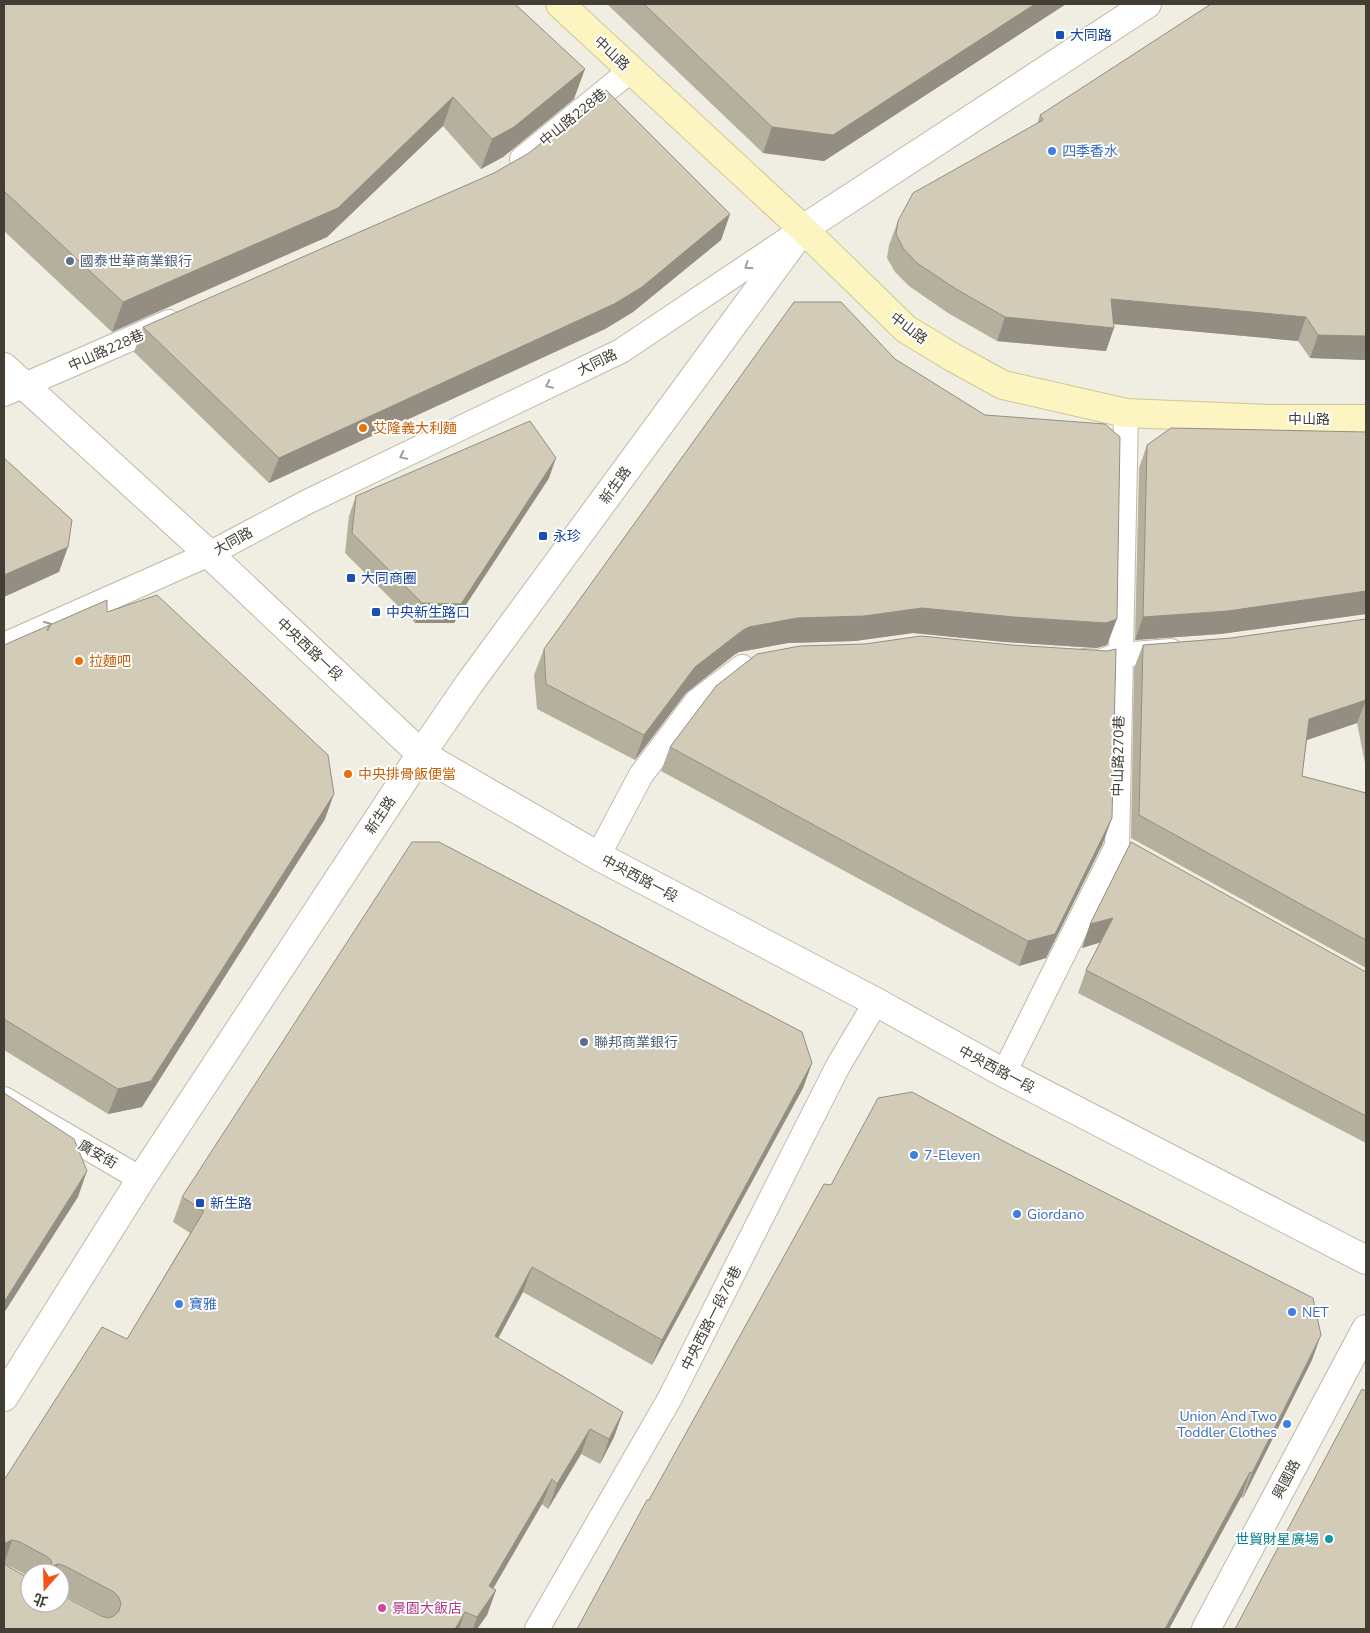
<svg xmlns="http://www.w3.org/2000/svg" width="1370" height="1633" viewBox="0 0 1370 1633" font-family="'Nunito Sans','Noto Sans TC',sans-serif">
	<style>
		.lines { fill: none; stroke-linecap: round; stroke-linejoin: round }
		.service-casing { stroke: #beb9a9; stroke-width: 26 }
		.minor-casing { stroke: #beb9a9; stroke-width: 30 }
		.secondary-casing { stroke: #cfc694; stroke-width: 30 }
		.service { stroke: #fff; stroke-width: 24 }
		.minor { stroke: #fff; stroke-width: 28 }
		.secondary { stroke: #fcf5c1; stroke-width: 28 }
		.wall { fill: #b5af9e; fill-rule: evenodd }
		.shaded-wall { fill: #938e81 }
		.building { fill: #d2cbb8; stroke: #938e81 }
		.oneway { stroke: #a09e99 }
		.transit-dot { fill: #1a4fb4; stroke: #fff; stroke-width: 2 }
		.shop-dot { fill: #3f7fe0; stroke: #fff; stroke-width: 2 }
		.service-dot { fill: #5c6f8a; stroke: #fff; stroke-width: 2 }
		.food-dot { fill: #e8710a; stroke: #fff; stroke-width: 2 }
		.culture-dot { fill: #0f9aa8; stroke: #fff; stroke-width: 2 }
		.hotel-dot { fill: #d1479c; stroke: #fff; stroke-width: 2 }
		.labels { text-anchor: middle; stroke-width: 4; stroke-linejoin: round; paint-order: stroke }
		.transit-label { font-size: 14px; fill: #164399; stroke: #fff; text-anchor: start }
		.street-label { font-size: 14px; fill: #423e33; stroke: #fff }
		.shop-label { font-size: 14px; fill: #366cbe; stroke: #fff; text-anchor: start }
		.service-label { font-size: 14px; fill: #4e5e75; stroke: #fff; text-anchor: start }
		.food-label { font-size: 14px; fill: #c56008; stroke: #fff; text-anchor: start }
		.culture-label { font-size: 14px; fill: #0d838f; stroke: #fff; text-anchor: end }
		.hotel-label { font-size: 14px; fill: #b23c85; stroke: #fff; text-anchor: start }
	</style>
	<rect width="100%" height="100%" fill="#f0eee2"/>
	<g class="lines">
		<g class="service-casing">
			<path id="service" d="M522 159 631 70
				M4 394 169 322
				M4 645 209 554 307 502 621 351 797 233
				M1084 661 1099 662 1120 655 1171 651
				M598 856 641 775 697 701 742 667
				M1004 1073 1117 846 1126 413
				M4 1099 141 1179
				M537 1629 670 1398 838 1066 876 1002"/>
		</g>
		<g class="minor-casing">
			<path id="minor" d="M4 367 209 554 421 754 598 856 876 1002 1004 1073 1366 1260
				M4 1397 141 1179 421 754 469 684 803 229 1147 4
				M1206 1629 1366 1329"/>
		</g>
		<g class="secondary-casing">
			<path id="secondary" d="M560 4 803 229 906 329 952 357 1003 385 1126 413 1269 419H1366"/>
		</g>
		<use href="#service" class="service"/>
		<use href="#minor" class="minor"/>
		<use href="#secondary" class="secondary"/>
	</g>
	<path class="wall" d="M4 4 574 99 503 157 481 169 443 126 327 237 112 332 4 231Z
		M607 4H1066L824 161 763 153Z
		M1040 115 1366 360 1310 358 1298 341 1114 324 1106 351 997 341 948 313 909 286 895 272 887 258 889 245 898 221 1037 124Z
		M730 214 721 240 633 312 605 329 269 483 134 352 143 327Z
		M794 302 1107 645 1097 648 1005 642 913 633 855 641 788 643 739 652 734 655 686 693 635 760 537 709 534 675 544 649Z
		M1366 432V614L1220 634 1135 640 1139 468 1147 445Z
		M549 478 454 623H415L345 553 349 516 356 496Z
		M107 612 325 819 142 1107 108 1114 4 1050V645Z
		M1366 619V768L1357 723 1307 740 1302 776 1366 793V968L1131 838 1134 668 1143 645 1231 638Z
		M670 747 1103 843 1046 958 1019 966 661 771Z
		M1090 924 1366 972V1143L1078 993 1086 970 1101 942 1082 948Z
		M812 1063 803 1088 652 1365 523 1292 498 1338 623 1412 614 1437 600 1464 581 1454 548 1509 542 1504 493 1589 496 1590 487 1615 477 1629H4V1480L127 1339 190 1233 173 1222 182 1197ZM7 1566 11 1567 30 1577V1573H60V1593L104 1617 101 1616Z
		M1312 1360 1243 1498 1241 1497 1169 1629H577L649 1500Z"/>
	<path class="shaded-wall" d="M1035 4H1066L824 161 763 153 772 127Z
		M585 69 574 99 503 157 481 169 492 139Z
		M453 97 443 126 327 237 112 332 123 302Z
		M730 214 721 240 633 312 605 329 269 483 279 458Z
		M1111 299 1306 317 1298 341 1102 323Z
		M1005 317 1114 328 1106 351 997 341Z
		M1318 335 1366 336V360L1310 358Z
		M556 458 549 478 454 623H415L422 603Z
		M68 547 59 572 4 597V575Z
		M1366 591V614L1220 634 1135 640 1143 617Z
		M922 608 1117 619 1107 645 1097 648 1005 642 913 633 855 641 788 643 739 652 734 655 686 693 635 760 644 735 695 667 743 630 749 627 797 618Z
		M1366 700 1357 723 1301 742 1309 719Z
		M334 794 325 819 142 1107 108 1114 118 1089Z
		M1112 818 1103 843 1046 958 1019 966 1028 941Z
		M1113 918 1105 941 1082 948 1090 924Z
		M812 1063 803 1088 652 1365 662 1340Z
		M87 1171 78 1197 4 1313V1302Z
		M532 1267 523 1292 486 1361 495 1336Z
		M1321 1335 1312 1360 1243 1498 1252 1473Z
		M623 1412 614 1437 600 1464 609 1439Z
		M590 1429 581 1454 548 1509 557 1484Z
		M1250 1472 1241 1497 1169 1629H1165Z
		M552 1479 542 1504 480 1611 489 1586Z
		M12 1540 4 1564V1546L5 1543Z
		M58 1564 55 1573H50L52 1566Z
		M496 1590 487 1615 477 1629H473L477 1617Z
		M465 1612 459 1629H455Z"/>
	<path class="building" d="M4 4H515L585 69 514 127 492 139 453 97 338 208 123 302 4 191Z
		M644 4H1035L833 135 772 127Z
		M1211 4H1366V336L1318 335 1306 317 1111 299 1114 328 1005 317 956 289 917 263 903 248 896 234 898 221 913 193 1043 120 1040 115Z
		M606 90 730 214 642 287 614 304 279 458 143 327 494 173 529 153Z
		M794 302H841L895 359 985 415 1105 424 1120 437 1117 619 1106 623 1014 617 922 608 864 616 797 618 749 627 743 630 695 667 644 735 546 684 544 649Z
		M530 421 556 458 461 604 422 603 352 533 356 496Z
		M1171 428 1366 432V591L1228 611 1143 617 1147 445Z
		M4 458 72 520 68 547 4 575Z
		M157 595 328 755 334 794 151 1081 118 1089 4 1019V645L107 600V612Z
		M1366 619V704V700L1309 719 1302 776 1366 793V940L1139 815 1143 645 1231 638Z
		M921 636 1012 645 1107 651 1116 649 1112 818 1055 934 1028 941 670 747 716 686 757 654 800 646 865 644Z
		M412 842H439L802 1032 812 1063 662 1340 532 1267 495 1336 623 1412 609 1439 590 1429 557 1484 552 1479 489 1586 496 1590 477 1617 465 1612 455 1629H4V1563L7 1566 30 1579V1603H60V1594L101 1616 108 1618 114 1616 119 1611 121 1603 118 1596 114 1592 65 1566 58 1564 52 1566 51 1560 46 1556 20 1542 12 1540 5 1543 4 1539V1480L102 1327 127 1339 204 1211 182 1197Z
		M1131 842 1366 972V1116L1086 970 1113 918 1090 924Z
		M912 1092 1005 1142 1313 1298 1321 1335 1252 1473 1250 1472 1165 1629H577L647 1500H649L824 1184 831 1185 878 1098Z
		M4 1093 74 1139 87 1171 4 1302Z
		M1362 1389 1366 1391V1629H1235Z"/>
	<defs><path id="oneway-chevron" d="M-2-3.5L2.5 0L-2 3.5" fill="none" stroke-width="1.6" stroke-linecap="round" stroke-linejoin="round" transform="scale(1.25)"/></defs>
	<g class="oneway">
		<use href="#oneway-chevron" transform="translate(748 266) rotate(146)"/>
		<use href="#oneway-chevron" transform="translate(549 385) rotate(154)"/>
		<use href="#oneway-chevron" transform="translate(403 456) rotate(154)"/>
		<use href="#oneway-chevron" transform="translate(48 625) rotate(-24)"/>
	</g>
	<g class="transit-dot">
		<rect x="1055" y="30" width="10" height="10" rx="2.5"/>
		<rect x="538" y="531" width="10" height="10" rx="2.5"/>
		<rect x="346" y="573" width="10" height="10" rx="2.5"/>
		<rect x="371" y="607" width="10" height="10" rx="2.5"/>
		<rect x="195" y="1198" width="10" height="10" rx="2.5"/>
	</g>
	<g class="shop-dot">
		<circle cx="1052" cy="151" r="5"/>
		<circle cx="914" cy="1155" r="5"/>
		<circle cx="1017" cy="1214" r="5"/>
		<circle cx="179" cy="1304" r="5"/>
		<circle cx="1292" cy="1312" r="5"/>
		<circle cx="1287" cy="1424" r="5"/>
	</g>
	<g class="service-dot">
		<circle cx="70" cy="261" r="5"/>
		<circle cx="584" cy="1042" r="5"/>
	</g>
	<g class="food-dot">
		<circle cx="363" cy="428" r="5"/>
		<circle cx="79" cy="661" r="5"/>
		<circle cx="348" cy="774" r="5"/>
	</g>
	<circle class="culture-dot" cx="1329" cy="1539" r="5"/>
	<circle class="hotel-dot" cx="382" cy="1608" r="5"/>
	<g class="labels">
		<g class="transit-label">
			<text x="1070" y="40">大同路</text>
			<text x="553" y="541">永珍</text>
			<text x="361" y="583">大同商圈</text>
			<text x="386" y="617">中央新生路口</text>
			<text x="210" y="1208">新生路</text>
		</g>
		<g class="street-label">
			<text transform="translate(612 53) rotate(43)" y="5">中山路</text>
			<text transform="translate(573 117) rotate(-39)" y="5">中山路228巷</text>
			<text transform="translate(909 328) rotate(37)" y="5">中山路</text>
			<text transform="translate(106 350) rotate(-24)" y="5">中山路228巷</text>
			<text transform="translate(597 362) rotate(-26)" y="5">大同路</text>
			<text x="1309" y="424">中山路</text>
			<text transform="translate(615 485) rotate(-54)" y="5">新生路</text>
			<text transform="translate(233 541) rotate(-29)" y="5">大同路</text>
			<text transform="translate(310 649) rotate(43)" y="5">中央西路一段</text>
			<text transform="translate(1118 756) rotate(-89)" y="5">中山路270巷</text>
			<text transform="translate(380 815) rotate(-56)" y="5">新生路</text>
			<text transform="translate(640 878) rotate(28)" y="5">中央西路一段</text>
			<text transform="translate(997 1069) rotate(28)" y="5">中央西路一段</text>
			<text transform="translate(98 1154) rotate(30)" y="5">廣安街</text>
			<text transform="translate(711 1318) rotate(-63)" y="5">中央西路一段76巷</text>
			<text transform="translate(1286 1479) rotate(-62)" y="5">興國路</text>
		</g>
		<g class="shop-label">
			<text x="1062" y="156">四季香水</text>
			<text x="924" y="1160">7-Eleven</text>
			<text x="1027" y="1219">Giordano</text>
			<text x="189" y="1309">寶雅</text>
			<text x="1302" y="1317">NET</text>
			<text x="1277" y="1421" text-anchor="end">Union And Two<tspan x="1277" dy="16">Toddler Clothes</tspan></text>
		</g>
		<g class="service-label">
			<text x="80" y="266">國泰世華商業銀行</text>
			<text x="594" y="1047">聯邦商業銀行</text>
		</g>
		<g class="food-label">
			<text x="373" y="433">艾隆義大利麵</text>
			<text x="89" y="666">拉麵吧</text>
			<text x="358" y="779">中央排骨飯便當</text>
		</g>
		<g class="culture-label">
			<text x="1319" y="1544">世貿財星廣場</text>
		</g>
		<g class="hotel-label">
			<text x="392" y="1613">景園大飯店</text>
		</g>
	</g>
	<rect width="1370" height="1633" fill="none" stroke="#423e33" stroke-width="10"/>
	<g transform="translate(45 1588) rotate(200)"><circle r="24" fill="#ffffff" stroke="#b3b2ad"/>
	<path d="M0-4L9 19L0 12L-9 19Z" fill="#f15319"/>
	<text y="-8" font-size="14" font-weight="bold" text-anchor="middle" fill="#423e33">北</text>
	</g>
</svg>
